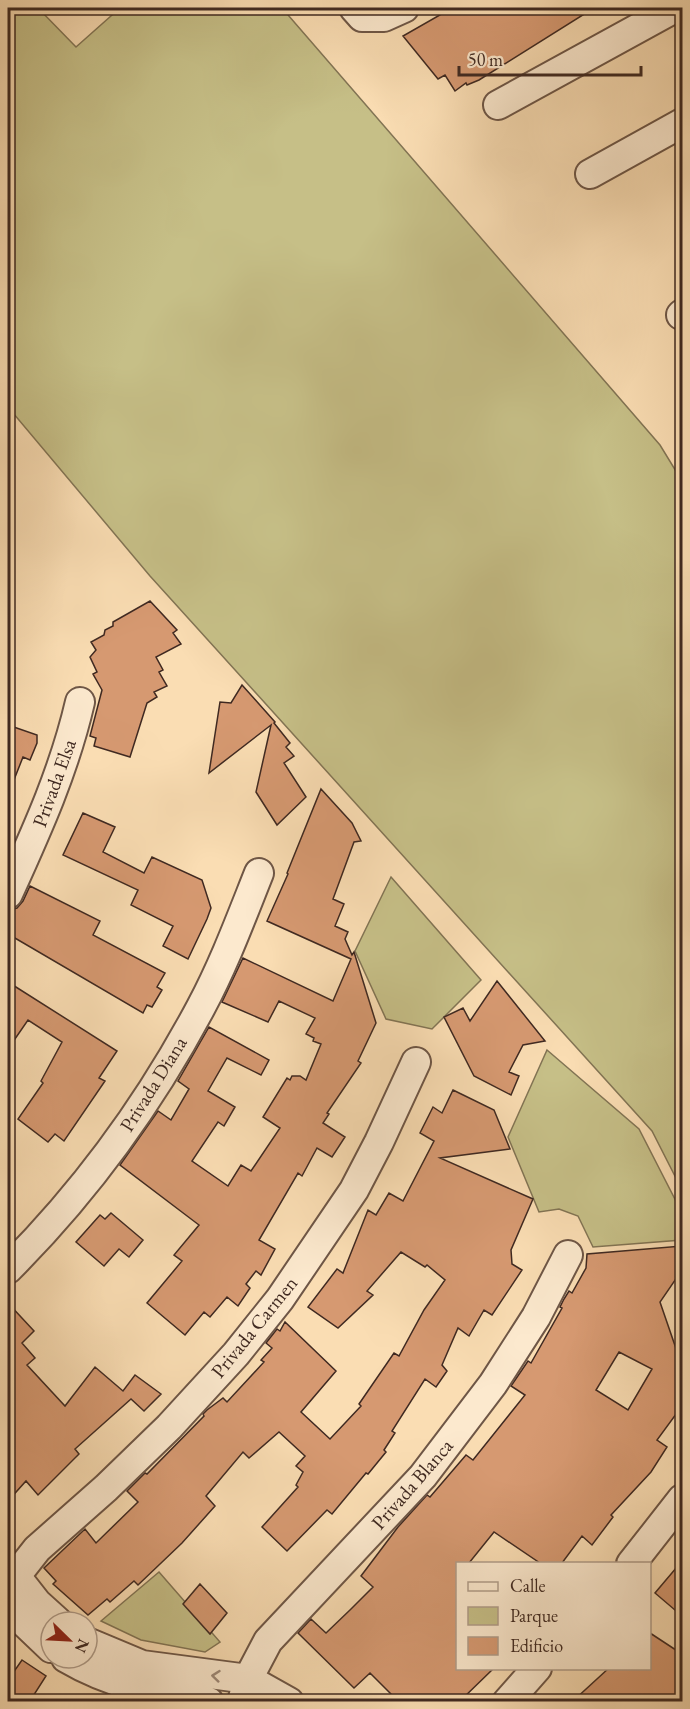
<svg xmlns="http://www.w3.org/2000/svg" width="690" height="1709" viewBox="0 0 690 1709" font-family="'EB Garamond',serif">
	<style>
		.green { fill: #c6bf87; stroke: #827454; stroke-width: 1.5 }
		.building { fill: #d69971; stroke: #3f2921; stroke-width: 1.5; fill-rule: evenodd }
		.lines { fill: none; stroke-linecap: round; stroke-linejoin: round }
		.minor-casing { stroke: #6e5646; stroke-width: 32 }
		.minor { stroke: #fce9ce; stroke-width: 28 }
		.oneway { stroke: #9e8978 }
		.labels { text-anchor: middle; stroke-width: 5; stroke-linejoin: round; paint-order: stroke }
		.street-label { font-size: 20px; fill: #3f2921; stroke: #fce9ce }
	</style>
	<rect width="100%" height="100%" fill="#faddb3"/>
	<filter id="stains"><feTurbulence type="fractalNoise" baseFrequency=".00333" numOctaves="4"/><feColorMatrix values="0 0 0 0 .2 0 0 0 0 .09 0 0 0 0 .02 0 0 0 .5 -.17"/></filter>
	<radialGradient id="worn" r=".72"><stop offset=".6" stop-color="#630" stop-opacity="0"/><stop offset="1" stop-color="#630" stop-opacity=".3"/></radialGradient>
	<path class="green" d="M8 8H38L76 47 120 8H282L660 445 682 481V1190L652 1131 150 576 8 407Z
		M391 877 481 980 432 1029 386 1019 355 951Z
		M547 1050 639 1129 682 1213V1240L593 1247 578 1216 559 1209 539 1212 508 1137Z
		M159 1572 220 1642 205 1652 141 1640 101 1621Z"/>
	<path class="building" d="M452 8H594L479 80 467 85 466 83 455 91 445 75 438 79 403 36Z
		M150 601 177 630 173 633 181 644 156 657 163 670 159 672 167 686 154 692 157 697 147 703 130 757 94 746 96 738 90 736 102 690 93 674 97 672 90 657 96 650 91 642 104 635 105 630 113 626V622Z
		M242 685 275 722 274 723 290 743 286 747 294 756 284 763 306 797 277 825 256 792 271 725 209 773 220 702 231 703Z
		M8 725 37 735V743L30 760 23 757 8 795Z
		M321 789 352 823 361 841 354 842 333 899 344 904 335 926 348 932 345 939 352 955 354 952 376 1023 358 1061 361 1063 327 1113 329 1114 323 1123 345 1137 332 1157 317 1148 302 1176 298 1173 259 1240 275 1249 261 1275 256 1271 246 1284 250 1288 238 1306 227 1297 210 1317 204 1312 185 1335 147 1303 182 1261 174 1255 199 1225 120 1165 158 1111 171 1120 189 1089 178 1081 209 1027 269 1060 261 1075 227 1058 208 1091 235 1107 224 1126 218 1122 192 1161 228 1186 241 1165 251 1171 280 1128 263 1117 287 1078 290 1080 292 1076H300L306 1080 321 1044 313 1041 314 1038 306 1034 315 1018 279 1001 268 1022 222 1002 243 958 333 1001 351 959 267 921 288 874 287 873Z
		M83 813 115 827 103 852 144 873 152 857 202 880 211 908 207 919 188 959 163 946 173 926 131 905 138 890 63 855Z
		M30 886 100 921 93 935 165 973 157 987 162 990 152 1007 147 1005 143 1013 8 934V914L9 910 17 908 23 901Z
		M497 981 545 1041 523 1045 509 1072 519 1076 511 1095 474 1076 444 1017 463 1008 470 1021Z
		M8 982 117 1051 99 1078 105 1081 64 1141 55 1134 48 1142 18 1119 43 1083 41 1081 62 1042 28 1020 8 1049Z
		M453 1090 494 1110 510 1149 440 1158 533 1199 511 1250 512 1264 522 1270 492 1315 484 1310 469 1336 458 1328 442 1365 447 1371 436 1387 425 1379 392 1431 395 1433 384 1450 386 1452 368 1474 366 1473 332 1514 327 1510 287 1551 262 1527 298 1487 296 1485 303 1472 296 1466 305 1456 279 1432 249 1458 243 1452 206 1496 215 1506 182 1543 138 1585 134 1581 110 1602 107 1599 88 1615 53 1584 56 1581 44 1568 85 1529 96 1543 138 1502 127 1491 145 1473 147 1474 204 1416 203 1414 207 1410 223 1398 227 1402 264 1362 261 1360 272 1348 266 1343 277 1329 280 1331 285 1322 336 1371 301 1412 330 1439 361 1406 359 1404 394 1353 399 1356 424 1310 445 1280 427 1265 425 1267 401 1252 367 1291 373 1295 338 1328 308 1307 337 1269 343 1273 368 1210 376 1215 389 1193 403 1201 434 1141 420 1133 433 1107 442 1113Z
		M111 1213 143 1240 129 1257 119 1249 104 1266 76 1242 100 1215 105 1219Z
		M682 1246V1270L660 1302 682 1366V1406L657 1440 667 1447 651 1472 611 1515 613 1517 592 1545 582 1536 562 1563H540L494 1532 469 1563H458V1668H494L460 1701H398L370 1673 354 1688 298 1633 311 1619 326 1633 350 1610 373 1587 361 1576 398 1527 427 1495 430 1497 466 1455 473 1460 525 1395 511 1386 528 1361 531 1363 562 1308 560 1307 564 1299 569 1291 572 1293 586 1268 587 1254ZM619 1352 652 1369 628 1410 596 1390Z
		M8 1303 34 1331 22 1343 35 1358 27 1365 65 1406 95 1367 123 1391 135 1375 161 1394 144 1411 131 1399 75 1449 79 1454 38 1495 26 1481 8 1501Z
		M682 1561V1616L655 1593Z
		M200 1584 227 1613 210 1634 183 1604Z
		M650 1633 682 1654V1701H573L609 1668H650Z
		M22 1660 46 1676 30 1701H8V1680Z"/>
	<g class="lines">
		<g class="minor-casing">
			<path id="minor" d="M354 8 362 17H384L404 8
				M498 105 675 8
				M590 174 682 123
				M681 315 682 314
				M8 894C37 830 64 771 80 702
				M8 1269C85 1192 150 1103 201 1007 224 964 241 918 259 873
				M631 1564 682 1499
				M8 1566 37 1603 58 1622
				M8 1582 15 1577 37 1549 106 1488 169 1427 236 1354 280 1299 354 1190 379 1142 416 1062
				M8 1607 51 1648
				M87 1642 142 1665 248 1679 289 1702
				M66 1658C110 1684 158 1694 209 1702
				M242 1702 248 1679 268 1641 423 1476 493 1384 536 1317 568 1255
				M507 1702 537 1668"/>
		</g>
		<use href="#minor" class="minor"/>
	</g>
	<defs><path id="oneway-chevron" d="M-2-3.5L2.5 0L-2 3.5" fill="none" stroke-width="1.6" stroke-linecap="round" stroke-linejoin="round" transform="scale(1.5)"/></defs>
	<use class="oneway" href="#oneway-chevron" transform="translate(216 1676) rotate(-174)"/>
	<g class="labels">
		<g class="street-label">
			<text transform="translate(54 783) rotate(-70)" y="7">Privada Elsa</text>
			<text transform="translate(153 1084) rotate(-58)" y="7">Privada Diana</text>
			<text transform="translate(254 1327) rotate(-51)" y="7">Privada Carmen</text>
			<text transform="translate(412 1484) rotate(-49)" y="7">Privada Blanca</text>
		</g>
	</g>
	<rect width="690" height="1709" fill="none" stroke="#faddb3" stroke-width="30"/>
	<rect x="9" y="9" width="672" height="1691" fill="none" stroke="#3f2921" stroke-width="3"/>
	<rect x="15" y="15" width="660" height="1679" fill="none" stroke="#3f2921" stroke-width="1.5"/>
	<rect x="456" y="1562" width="195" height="108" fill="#fce9ce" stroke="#b09c89" stroke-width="1.5"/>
	<rect x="468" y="1582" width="30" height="9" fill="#fce9ce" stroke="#b09c89" stroke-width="1.5"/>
	<text x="510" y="1592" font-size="18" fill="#3f2921">Calle</text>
	<rect x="468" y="1607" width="30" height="18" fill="#c6bf87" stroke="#b09c89" stroke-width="1.5"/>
	<text x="510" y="1622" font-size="18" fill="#3f2921">Parque</text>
	<rect x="468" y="1637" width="30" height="18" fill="#d69971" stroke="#b09c89" stroke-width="1.5"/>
	<text x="510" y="1652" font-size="18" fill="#3f2921">Edificio</text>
	<g transform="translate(69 1640) rotate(114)"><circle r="28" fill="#fce9ce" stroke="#b09c89" stroke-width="1.5"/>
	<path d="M0-4.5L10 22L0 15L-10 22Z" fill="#8f2418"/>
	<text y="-9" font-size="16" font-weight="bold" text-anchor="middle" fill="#3f2921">N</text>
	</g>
	<path d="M459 66v9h182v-9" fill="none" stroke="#3f2921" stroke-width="3"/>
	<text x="468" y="66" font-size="18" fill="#3f2921" stroke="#fce9ce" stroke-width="4.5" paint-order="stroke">50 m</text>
	<rect width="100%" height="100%" filter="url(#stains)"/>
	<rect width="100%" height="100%" fill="url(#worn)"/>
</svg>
